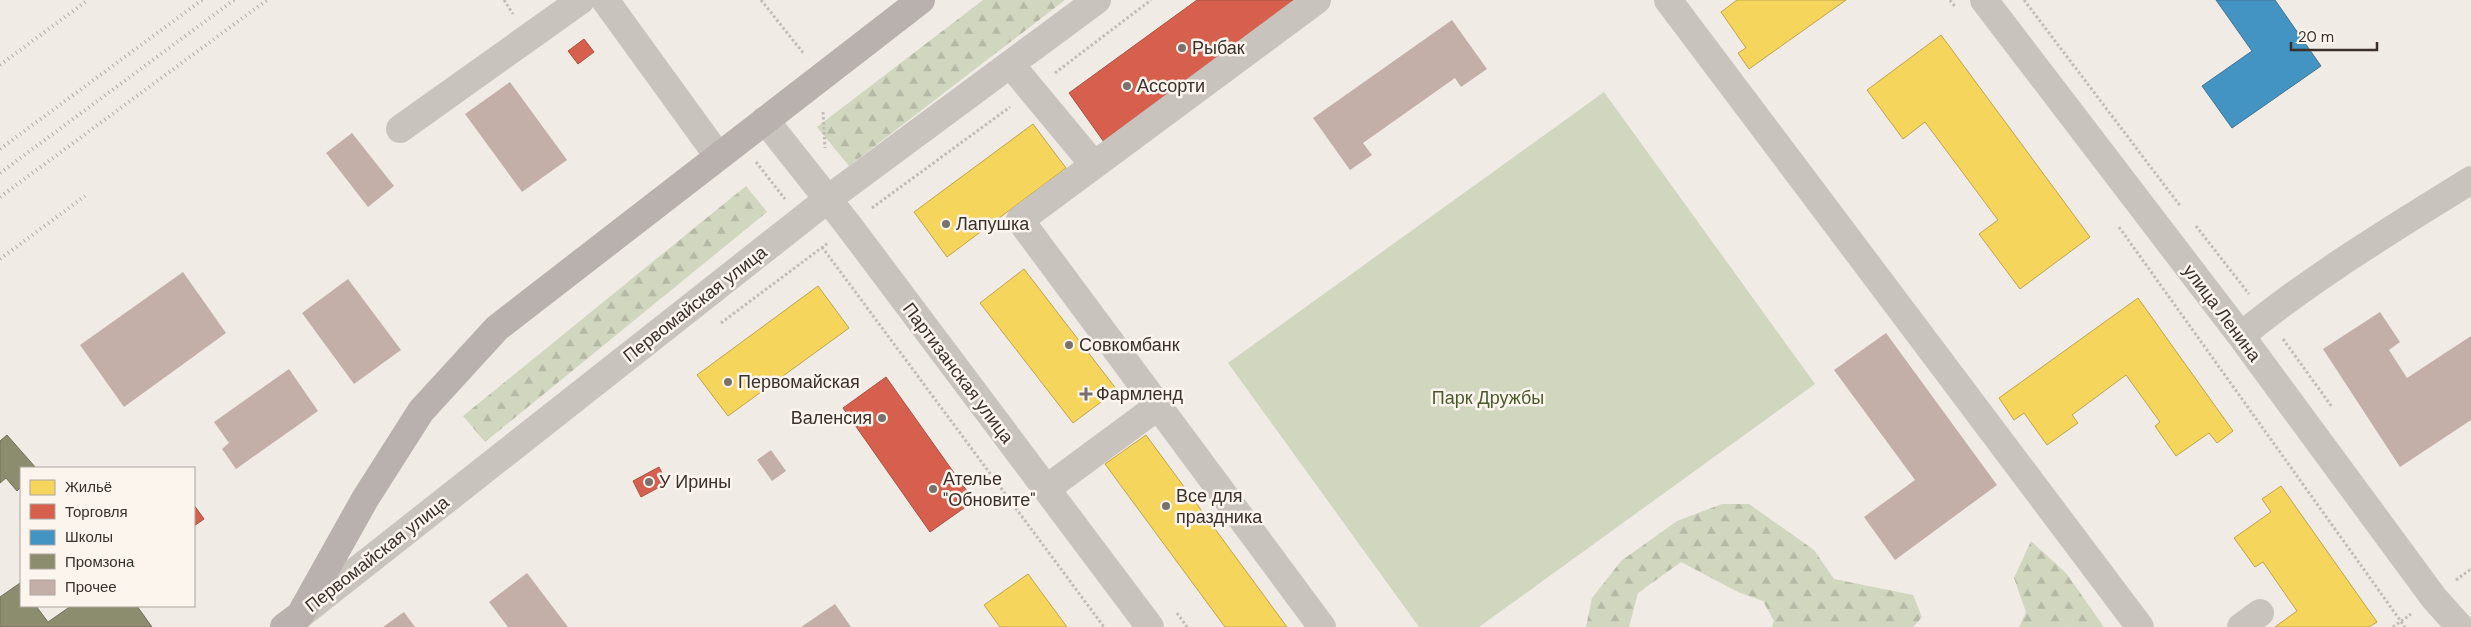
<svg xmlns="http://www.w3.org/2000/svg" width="2471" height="627" viewBox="0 0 2471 627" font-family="'DM Sans',sans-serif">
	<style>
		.forest { fill: url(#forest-firs) }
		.green { fill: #d1d6bf }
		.homes { fill: #f6d55c; stroke: #bea44d }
		.shops { fill: #d6604d; stroke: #a85243 }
		.schools { fill: #4393c3; stroke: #417595 }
		.industry { fill: #8c8c6e; stroke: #74705a }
		.building { fill: #c3afa7 }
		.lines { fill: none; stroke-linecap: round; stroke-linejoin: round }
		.path { stroke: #c2bbb6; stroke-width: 3; stroke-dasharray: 2.5 2.5; stroke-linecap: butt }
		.minor { stroke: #c9c3be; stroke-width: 28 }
		.major { stroke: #b8b1ad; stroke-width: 28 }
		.rail { stroke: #b1aca8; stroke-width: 4; stroke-dasharray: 1 4; stroke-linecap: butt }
		.poi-dot { fill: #7a716c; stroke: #fbf5ee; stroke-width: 2 }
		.labels { text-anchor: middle; stroke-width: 5; stroke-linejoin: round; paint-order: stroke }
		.poi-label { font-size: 18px; fill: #3b302b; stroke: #fbf5ee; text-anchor: start }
		.street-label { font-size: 18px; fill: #3b302b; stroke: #fbf5ee }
		.park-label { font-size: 18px; fill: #4a5a2e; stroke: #fbf5ee }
	</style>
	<defs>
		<pattern id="forest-firs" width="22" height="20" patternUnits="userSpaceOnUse" patternTransform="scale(1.25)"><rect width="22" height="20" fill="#d1d6bf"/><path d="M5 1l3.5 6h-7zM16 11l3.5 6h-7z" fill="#b4b8a4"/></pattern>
	</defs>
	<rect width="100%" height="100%" fill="#f0ebe5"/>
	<path class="forest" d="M983 0H1065L849 166 817 127Z
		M746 186 767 212 485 442 463 416Z
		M1722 504H1749L1814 550 1834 579 1913 595 1922 617 1913 627H1772L1774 621 1763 601 1738 592 1681 562 1638 593 1629 627H1586L1592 598 1621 561 1677 521Z
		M2031 541 2066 573 2104 627H2019L2026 612 2014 578Z"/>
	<path class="green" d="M1604 92 1815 384 1479 627H1419L1228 363Z"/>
	<path class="homes" d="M1737 0H1846L1749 69 1738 53 1746 48 1721 12Z
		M1941 35 2090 237 2020 289 1979 234 1998 220 1925 122 1903 139 1867 90Z
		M1033 124 1066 168 947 257 914 212Z
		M1024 269 1117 390 1073 423 980 303Z
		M818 286 849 328 728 416 697 375Z
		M2138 298 2233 431 2217 443 2209 433 2176 456 2155 426 2160 422 2126 375 2072 415 2078 423 2047 445 2024 413 2014 420 1999 398Z
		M1146 435 1287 627H1225L1105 464Z
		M2281 486 2377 622 2369 627H2275L2297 611 2263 562 2255 567 2234 538 2271 512 2262 499Z
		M1028 574 1067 627H1000L984 605Z"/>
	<path class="shops" d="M1197 0H1293L1296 3 1104 142 1069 93Z
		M584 39 594 52 578 64 568 51Z
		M886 377 974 501 930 532 843 408Z
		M659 467 667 483 641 497 633 481Z
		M194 505 204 519 194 526Z"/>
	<path class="schools" d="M2216 0H2275L2321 66 2232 128 2202 86 2252 51Z"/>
	<path class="industry" d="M7 435 36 468H21V487L17 491 6 478 0 483V441Z
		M20 583 21 606H36L48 622 71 606H137L152 627H0V597Z"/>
	<path class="building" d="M1452 20 1487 69 1461 87 1455 78 1363 143 1372 155 1350 170 1313 118Z
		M510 82 567 160 522 192 465 114Z
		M352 133 394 186 368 207 326 153Z
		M183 272 226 333 124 407 80 345Z
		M348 279 401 350 354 384 302 313Z
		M2380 312 2400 342 2389 350 2407 378 2471 336V420L2400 467 2323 349Z
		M1886 333 1997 485 1895 560 1864 517 1915 480 1834 370Z
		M289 369 318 411 236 469 222 449 229 443 214 422Z
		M771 450 786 471 772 481 757 460Z
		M527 573 568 627H508L489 602Z
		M835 604 851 627H801Z
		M404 612 415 627H383Z"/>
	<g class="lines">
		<path class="path" d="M504 0 513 14
			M761 0 804 54
			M1950 0 1956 8
			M2024 0 2181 207
			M1055 73 1151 0
			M823 112 825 148
			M756 162 785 199
			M872 208 1010 107
			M2196 226 2249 294
			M2119 227 2405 627
			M822 247 1104 627
			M721 323 828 243
			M2283 339 2332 407
			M2456 580 2471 569
			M1177 613 1187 627
			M2393 627 2411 614"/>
		<path class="minor" d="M605 0 718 156
			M1317 0 1020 220 1322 627
			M1668 0 2140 627
			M1984 0 2241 336 2434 598 2460 627
			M1011 65 1094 165
			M765 120 849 226 1150 627
			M400 129 581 0
			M2241 336C2312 277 2393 229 2471 180
			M1046 489 1157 407
			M300 615 828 199 1097 0
			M2241 627 2260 613"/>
		<path class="major" d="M284 627 300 615 365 499 421 411 497 328 921 0"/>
		<path class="rail" d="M0 65 88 0
			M0 149 202 0
			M0 173 234 0
			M0 197 267 0
			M0 259 85 196"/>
	</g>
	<g class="poi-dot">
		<circle cx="1182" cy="48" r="5"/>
		<circle cx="1127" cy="86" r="5"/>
		<circle cx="946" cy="224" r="5"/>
		<circle cx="1069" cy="345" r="5"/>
		<circle cx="728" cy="382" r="5"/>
		<path d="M1083.5 386.5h5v5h5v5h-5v5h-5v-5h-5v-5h5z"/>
		<circle cx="882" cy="418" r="5"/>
		<circle cx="649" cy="482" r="5"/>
		<circle cx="933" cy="489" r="5"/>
		<circle cx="1166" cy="506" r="5"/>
	</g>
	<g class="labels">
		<g class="poi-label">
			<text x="1192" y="54">Рыбак</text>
			<text x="1137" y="92">Ассорти</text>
			<text x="956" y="230">Лапушка</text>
			<text x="1079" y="351">Совкомбанк</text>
			<text x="738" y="388">Первомайская</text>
			<text x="1096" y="400">Фармленд</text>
			<text x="872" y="424" text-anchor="end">Валенсия</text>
			<text x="943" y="485">Ателье<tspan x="943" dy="21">"Обновите"</tspan></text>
			<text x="659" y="488">У Ирины</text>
			<text x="1176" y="502">Все для<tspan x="1176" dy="21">праздника</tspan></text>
		</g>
		<g class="street-label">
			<text transform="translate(695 304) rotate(-38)" y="6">Первомайская улица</text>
			<text transform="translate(2222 313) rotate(53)" y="6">улица Ленина</text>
			<text transform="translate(958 373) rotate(53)" y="6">Партизанская улица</text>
			<text transform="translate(377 554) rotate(-38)" y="6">Первомайская улица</text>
		</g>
		<g class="park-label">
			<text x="1488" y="404">Парк Дружбы</text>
		</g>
	</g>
	<rect x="20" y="467" width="175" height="140" fill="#fbf5ee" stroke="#aea6a0"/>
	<rect x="30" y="480" width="25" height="15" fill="#f6d55c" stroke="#aea6a0"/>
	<text x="65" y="492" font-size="15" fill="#3b302b">Жильё</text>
	<rect x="30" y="504" width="25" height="15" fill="#d6604d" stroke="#aea6a0"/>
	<text x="65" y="517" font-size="15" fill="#3b302b">Торговля</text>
	<rect x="30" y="530" width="25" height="15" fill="#4393c3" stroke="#aea6a0"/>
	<text x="65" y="542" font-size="15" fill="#3b302b">Школы</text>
	<rect x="30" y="554" width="25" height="15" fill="#8c8c6e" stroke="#aea6a0"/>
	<text x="65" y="567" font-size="15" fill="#3b302b">Промзона</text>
	<rect x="30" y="580" width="25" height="15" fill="#c3afa7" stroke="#aea6a0"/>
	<text x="65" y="592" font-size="15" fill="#3b302b">Прочее</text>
	<path d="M2291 42v8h86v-8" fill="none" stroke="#3b302b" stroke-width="2.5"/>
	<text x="2298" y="42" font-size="15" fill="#3b302b" stroke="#fbf5ee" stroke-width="4" paint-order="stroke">20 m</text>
</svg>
